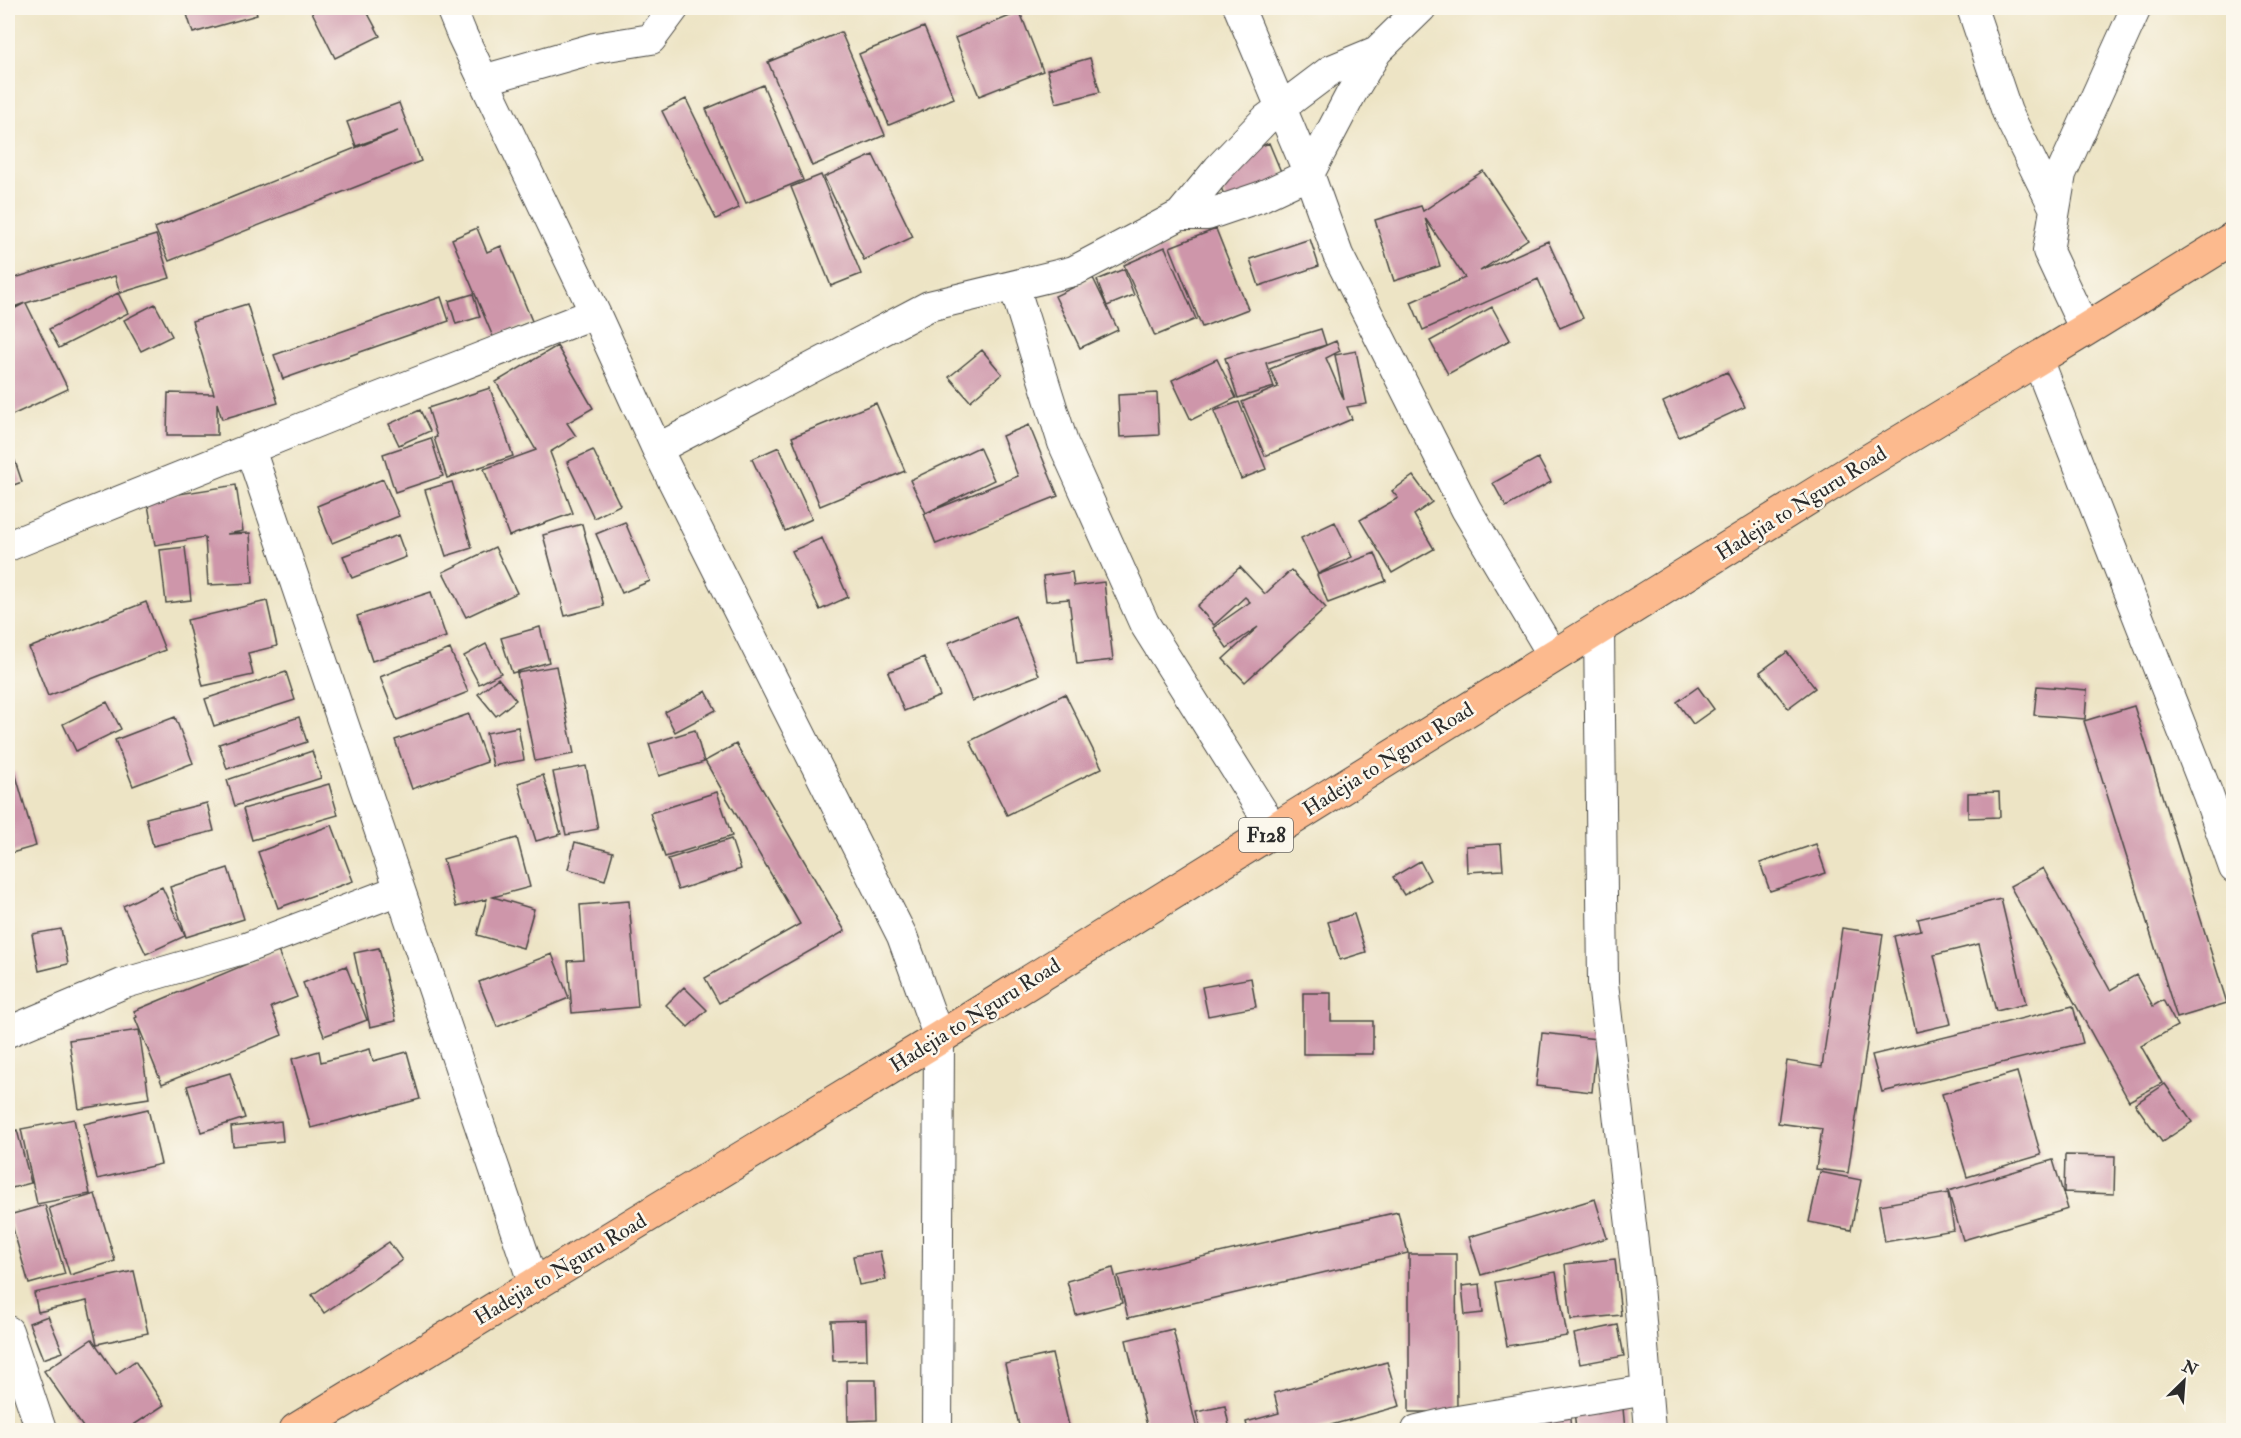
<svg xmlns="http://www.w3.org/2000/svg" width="2241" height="1438" viewBox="0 0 2241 1438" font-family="'IM FELL Double Pica',serif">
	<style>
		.building { fill: #ce96aa }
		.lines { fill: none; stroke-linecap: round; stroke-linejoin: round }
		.minor-casing { stroke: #484742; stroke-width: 32 }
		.primary-casing { stroke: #484742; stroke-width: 35 }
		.minor { stroke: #fff; stroke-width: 30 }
		.primary { stroke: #fcba8e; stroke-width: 33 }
		.labels { text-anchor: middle; stroke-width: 5; stroke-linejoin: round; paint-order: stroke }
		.shield { fill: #fbf7ec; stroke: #696865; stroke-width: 1.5 }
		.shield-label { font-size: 20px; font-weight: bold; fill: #2b2b2b }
		.street-label { font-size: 21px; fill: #2b2b2b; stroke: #fbf7ec }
	</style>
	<rect width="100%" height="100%" fill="#fbf7ec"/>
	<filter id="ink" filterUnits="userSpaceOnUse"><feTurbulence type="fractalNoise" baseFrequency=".0167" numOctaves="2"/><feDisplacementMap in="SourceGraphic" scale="12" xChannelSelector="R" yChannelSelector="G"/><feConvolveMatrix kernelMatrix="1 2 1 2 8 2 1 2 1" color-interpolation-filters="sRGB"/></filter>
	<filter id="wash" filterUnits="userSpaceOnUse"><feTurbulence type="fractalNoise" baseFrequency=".008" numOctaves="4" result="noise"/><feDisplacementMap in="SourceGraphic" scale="24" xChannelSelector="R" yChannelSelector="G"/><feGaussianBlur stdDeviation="1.35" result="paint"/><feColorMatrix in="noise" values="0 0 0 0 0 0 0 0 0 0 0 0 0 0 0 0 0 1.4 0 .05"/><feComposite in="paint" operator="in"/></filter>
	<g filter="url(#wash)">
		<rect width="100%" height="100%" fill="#ede4c5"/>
		<g id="blocks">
			<path class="building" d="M185 8H255L257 15 193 33Z
				M310 8H365L380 36 335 58Z
				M1020 12 1043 71 979 96 955 38Z
				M924 27 954 98 889 125 859 54Z
				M841 32 885 135 812 166 768 62Z
				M1090 58 1100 92 1056 103 1047 70Z
				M763 85 803 180 746 203 706 109Z
				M686 99 739 208 716 219 662 111Z
				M399 103 421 161 169 261 155 228 398 131 356 146 347 122Z
				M1269 143 1287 186 1230 209 1212 166Z
				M873 155 913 237 864 260 824 177Z
				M1483 171 1528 239 1480 271 1548 241 1583 318 1560 328 1538 279 1423 330 1411 302 1465 278 1425 218 1440 266 1394 281 1375 220 1421 206 1423 211Z
				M821 175 861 274 831 286 791 187Z
				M477 228 487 252 501 246 532 321 493 337 452 239Z
				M1216 229 1248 309 1202 327 1170 247Z
				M156 235 170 278 120 293 115 276 26 303 68 389 8 417V312L25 303 8 309V280Z
				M1310 239 1319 266 1259 286 1250 259Z
				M1165 247 1196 319 1155 336 1124 265Z
				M1124 269 1134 295 1107 306 1097 280Z
				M1093 278 1118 330 1080 348 1055 296Z
				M118 293 128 313 59 348 49 329Z
				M473 294 480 317 456 324 449 301Z
				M441 297 449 321 283 379 274 355Z
				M155 304 172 336 141 351 124 320Z
				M247 304 278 403 222 419 217 403V435H167L168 393 214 394 192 321Z
				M1492 307 1510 340 1448 374 1430 341Z
				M1321 329 1326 345 1266 363 1274 387 1238 398 1225 358Z
				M1336 341 1340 351 1326 358 1344 400 1335 355 1356 351 1367 404 1347 407 1352 419 1265 456 1242 402 1278 387 1270 369Z
				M557 346 593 408 567 423 576 436 550 452 573 513 509 536 484 469 536 450 496 382Z
				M982 350 1002 374 970 401 949 377Z
				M1217 359 1236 398 1191 420 1172 380Z
				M1727 372 1745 407 1679 437 1663 402Z
				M490 388 513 456 447 478 434 438 437 437 428 408Z
				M1157 393 1159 435 1120 437 1118 395Z
				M1239 402 1266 469 1241 479 1214 411Z
				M876 403 905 471 820 506 792 437Z
				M420 410 430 431 399 445 389 424Z
				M1029 425 1058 496 936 544 924 514 1018 476 1002 436Z
				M431 438 443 476 395 492 383 454Z
				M779 447 812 519 785 531 752 459Z
				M979 447 994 480 926 513 910 480Z
				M593 450 620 505 594 518 567 462Z
				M1538 458 1551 482 1506 507 1493 483Z
				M15 461 22 482 8 487V464Z
				M1413 476 1432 502 1414 515 1434 549 1392 573 1360 520 1398 498 1392 491Z
				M383 479 399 516 332 543 317 506Z
				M452 482 472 548 446 556 425 490Z
				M236 485 243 531 227 534 250 533 253 583 208 585 205 537 155 545 147 499Z
				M625 522 650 581 622 593 596 534Z
				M1335 522 1352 557 1318 574 1301 538Z
				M582 524 604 606 565 616 543 535Z
				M398 535 406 557 352 578 343 556Z
				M822 538 848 597 820 610 792 551Z
				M185 547 191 600 166 603 160 550Z
				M495 547 517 593 466 617 443 572Z
				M1375 553 1386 581 1328 603 1317 575Z
				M1240 567 1265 594 1291 570 1326 608 1245 682 1223 659 1258 627 1227 648 1213 628 1250 602 1245 597 1214 625 1197 606Z
				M1072 572 1074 586 1104 582 1113 660 1077 664 1069 599 1046 601 1043 576Z
				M431 592 446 637 372 661 357 616Z
				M267 601 277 646 248 653 253 675 203 686 187 620Z
				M146 602 165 650 48 696 29 648Z
				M1015 616 1039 675 972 701 948 643Z
				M540 627 549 662 512 673 501 638Z
				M486 644 501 673 479 684 464 656Z
				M450 649 468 692 397 720 380 677Z
				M1787 652 1815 688 1788 708 1760 672Z
				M924 657 940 696 904 711 888 672Z
				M556 666 574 754 535 761 517 673Z
				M286 672 295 700 214 726 205 699Z
				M498 678 516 700 496 716 478 694Z
				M2037 686 2087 690 2085 719 2034 715Z
				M1698 687 1714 709 1693 724 1677 702Z
				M706 691 716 710 675 732 665 712Z
				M1065 694 1102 768 1007 815 970 741Z
				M107 702 121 729 76 751 63 724Z
				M2134 706 2227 1003 2177 1018 2084 721Z
				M469 714 487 762 412 789 395 740Z
				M175 717 193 763 133 786 115 740Z
				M299 717 307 742 227 769 219 744Z
				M518 727 524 760 493 766 486 733Z
				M695 730 704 762 659 776 649 744Z
				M736 744 845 931 719 1003 705 978 800 924 705 761Z
				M312 751 321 778 235 806 227 780Z
				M586 766 598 829 566 835 553 772Z
				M15 772 36 846 8 854V774Z
				M543 775 561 834 536 841 518 783Z
				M329 784 338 815 252 840 243 809Z
				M717 792 732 836 665 857 650 813Z
				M1999 792 2000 817 1968 818V793Z
				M207 803 214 831 153 846 146 818Z
				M332 825 353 881 278 908 258 852Z
				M517 838 530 887 493 897 534 909 523 948 477 935 487 899 456 907 443 859Z
				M731 839 741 869 678 890 668 859Z
				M575 842 613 852 605 880 568 869Z
				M1501 844 1503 870 1467 872 1466 846Z
				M1816 844 1826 873 1770 891 1760 863Z
				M1420 861 1430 880 1404 895 1393 877Z
				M228 868 244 919 186 937 170 887Z
				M2043 868 2110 990 2136 975 2153 1006 2163 1000 2177 1026 2141 1046 2162 1083 2129 1101 2010 886Z
				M162 887 185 936 146 954 123 906Z
				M2001 899 2026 1004 1996 1011 1979 944 1934 955 1951 1024 1916 1032 1894 936 1921 930 1918 919Z
				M629 901 638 1007 572 1013 568 961 584 960 580 905Z
				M1354 914 1366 952 1340 960 1328 922Z
				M1842 928 1883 934 1848 1173 1816 1169 1822 1129 1778 1123 1787 1061 1822 1067Z
				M61 929 68 964 39 971 32 934Z
				M379 948 396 1021 370 1027 354 953Z
				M278 951 297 997 271 1007 282 1035 162 1084 135 1018 137 1017 134 1011Z
				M552 954 569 998 497 1027 479 982Z
				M346 966 367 1020 324 1036 303 983Z
				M1251 978 1256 1007 1208 1016 1202 987Z
				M684 987 707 1010 688 1027 666 1005Z
				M1303 993H1331V1021H1373V1054H1303Z
				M2073 1006 2083 1043 1882 1092 1872 1055Z
				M139 1030 149 1098 79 1109 69 1040Z
				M1542 1033 1597 1039 1592 1092 1536 1086Z
				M370 1049 373 1061 407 1052 420 1099 311 1128 292 1059 319 1051 321 1062Z
				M2017 1072 2041 1155 1967 1177 1942 1094Z
				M230 1073 245 1118 201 1132 187 1086Z
				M2165 1084 2192 1122 2162 1142 2135 1104Z
				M148 1109 161 1164 97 1179 84 1124Z
				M74 1119 90 1194 37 1204 21 1129Z
				M281 1121 283 1141 233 1146 231 1127Z
				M17 1130 31 1183 8 1189V1133Z
				M2065 1155 2115 1156 2114 1194 2064 1192Z
				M2053 1160 2068 1209 1963 1240 1948 1191Z
				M1820 1172 1861 1180 1851 1230 1809 1222Z
				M1948 1193 1954 1230 1885 1242 1879 1205Z
				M95 1194 115 1261 70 1275 49 1208Z
				M1595 1199 1607 1238 1481 1275 1469 1237Z
				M45 1205 65 1274 29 1284 9 1215Z
				M1398 1212 1408 1253 1128 1318 1118 1276Z
				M389 1242 402 1260 324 1313 312 1295Z
				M880 1251 886 1280 859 1285 853 1256Z
				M1409 1254H1456L1457 1412H1409Z
				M1615 1259 1621 1315 1571 1320 1565 1264Z
				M1113 1268 1122 1303 1076 1315 1067 1281Z
				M134 1271 148 1333 97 1344 87 1301 38 1312 34 1293Z
				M1556 1272 1567 1336 1507 1346 1495 1282Z
				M1480 1284 1483 1313 1465 1315 1462 1286Z
				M48 1316 63 1352 43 1359 29 1323Z
				M866 1320 867 1360 833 1361 831 1321Z
				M1618 1325 1624 1356 1580 1364 1574 1334Z
				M1173 1329 1197 1430H1148L1126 1340Z
				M92 1339 116 1374 135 1361 164 1405 126 1430H85L44 1371Z
				M1052 1354 1070 1430H1020L1005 1364Z
				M1387 1362 1400 1406 1313 1430H1248L1246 1422 1279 1413 1274 1393Z
				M847 1380H876L877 1420 848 1421Z
				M1621 1386 1625 1430H1576L1572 1391Z
				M1568 1398 1571 1430H1476Z
				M1225 1406 1230 1430H1200L1196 1412Z"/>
		</g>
	</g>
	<g filter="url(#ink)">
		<use href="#blocks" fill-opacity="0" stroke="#484742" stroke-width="1.5"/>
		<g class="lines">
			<g class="minor-casing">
				<path id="minor" d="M451 8 462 35 595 313 657 449 902 936 939 1038 937 1430
					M1239 8 1309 174 1338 255 1466 509 1554 657
					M1972 8 2007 112 2055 209
					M483 80 595 48 651 39 674 8
					M1180 215H1207L1260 197 1309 174 1351 94 1377 51 1421 8
					M1014 286 1063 443 1144 623 1274 830
					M2085 330 2048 251 2061 174 2136 8
					M2037 359 2208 795 2234 868
					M250 449 534 1285
					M657 449 929 306 1074 271 1180 215 1218 169 1266 119 1331 70 1377 51
					M8 546 339 413 595 313
					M1599 628 1603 983 1638 1286 1650 1430
					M8 1032 122 984 246 948 399 890
					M8 1331 41 1430
					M1417 1430 1451 1422 1647 1390"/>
			</g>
			<g class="primary-casing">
				<path id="primary" d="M296 1430 939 1038 1860 466 2085 330 2234 238"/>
			</g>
			<use href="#minor" class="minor"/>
			<use href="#primary" class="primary"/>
		</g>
	</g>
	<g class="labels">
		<rect class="shield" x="1239" y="818" width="54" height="34" rx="4.5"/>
		<g class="shield-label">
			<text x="1266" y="842">F128</text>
		</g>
		<g class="street-label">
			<text transform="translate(1801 503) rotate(-32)" y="7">Hadejia to Nguru Road</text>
			<text transform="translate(1388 759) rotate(-32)" y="7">Hadejia to Nguru Road</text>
			<text transform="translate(975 1015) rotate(-32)" y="7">Hadejia to Nguru Road</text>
			<text transform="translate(560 1269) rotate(-31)" y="7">Hadejia to Nguru Road</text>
		</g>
	</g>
	<rect width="2241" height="1438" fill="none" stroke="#fbf7ec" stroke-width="30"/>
	<g transform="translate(2184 1381) rotate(25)" stroke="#fbf7ec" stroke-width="4.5" paint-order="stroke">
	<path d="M0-4.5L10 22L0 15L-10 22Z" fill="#2b2b2b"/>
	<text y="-9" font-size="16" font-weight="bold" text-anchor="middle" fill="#2b2b2b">N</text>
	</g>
</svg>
